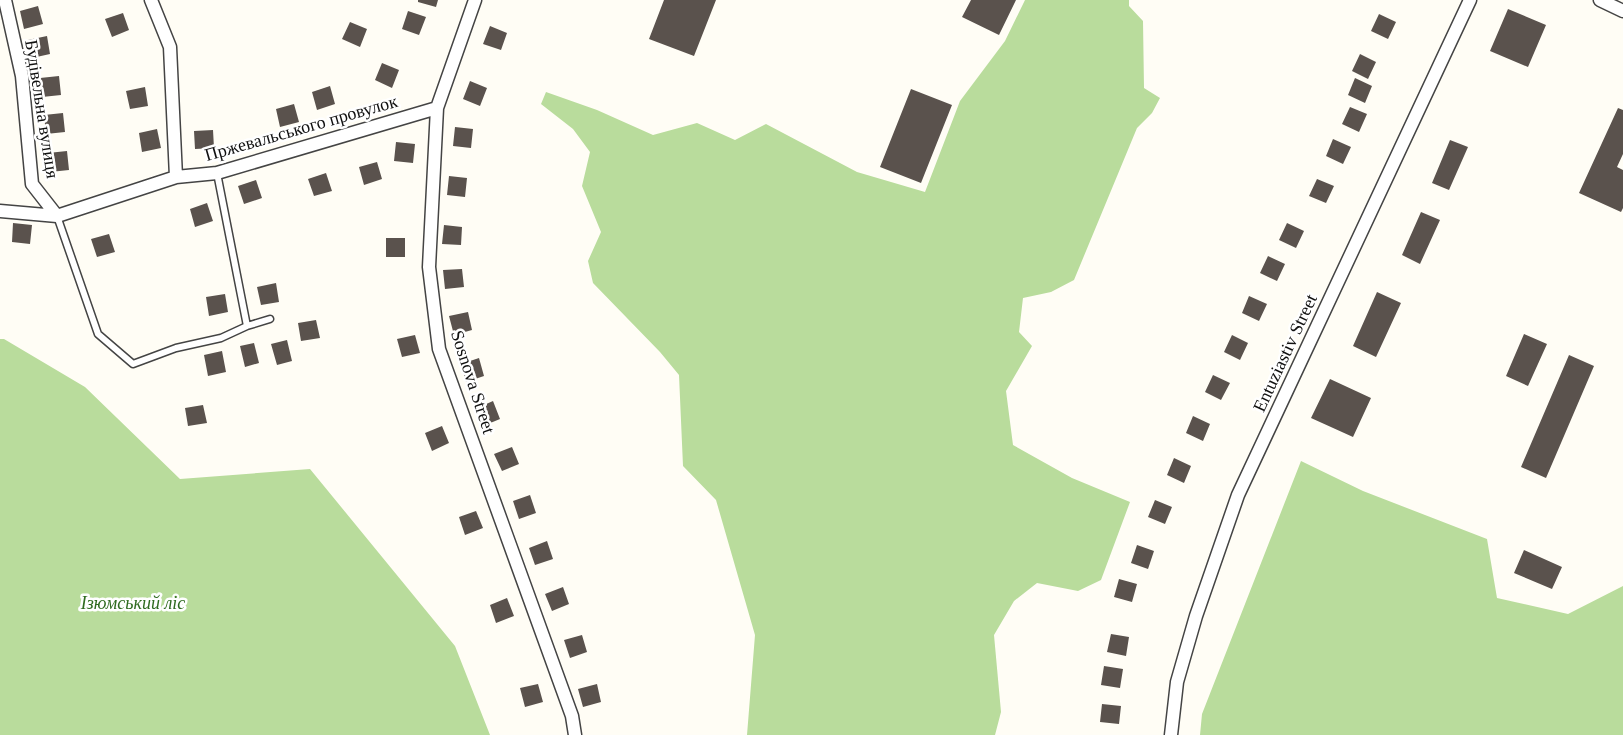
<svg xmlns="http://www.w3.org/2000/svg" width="1623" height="735" viewBox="0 0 1623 735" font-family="Georgia,serif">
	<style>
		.forest { fill: #b9dc9c }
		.building { fill: #5a524d }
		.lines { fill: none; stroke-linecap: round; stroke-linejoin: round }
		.service-casing { stroke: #444; stroke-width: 9 }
		.minor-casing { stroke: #444; stroke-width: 15 }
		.service { stroke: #fff; stroke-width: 6 }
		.minor { stroke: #fff; stroke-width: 12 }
		.labels { text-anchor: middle; stroke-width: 5; stroke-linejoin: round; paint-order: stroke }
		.street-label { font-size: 18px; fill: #111; stroke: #fff }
		.park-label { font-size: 18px; font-style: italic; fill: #2f6b1f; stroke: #fff }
	</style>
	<rect width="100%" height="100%" fill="#fffdf5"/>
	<path class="forest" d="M1025 0H1129V6L1143 21 1144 88 1160 98 1152 113 1137 128 1074 280 1051 292 1023 298 1019 332 1032 346 1006 391 1013 445 1072 478 1130 502 1101 580 1078 591 1037 583 1014 601 994 635 1001 712 995 735H747L755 635 716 500 683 466 679 375 660 352 593 283 588 261 601 232 582 186 590 152 573 129 541 104 546 92 597 110 653 135 697 123 735 140 766 124 857 172 925 192 960 101 1005 41Z
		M0 339H4L85 387 180 479 310 469 455 646 490 735H0Z
		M1301 461 1363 491 1487 539 1497 598 1568 614 1623 586V735H1200L1202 714Z"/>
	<path class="building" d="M418 0H438L436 7 418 2Z
		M664 0H716L694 56 649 39Z
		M971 0H1016L999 35 962 17Z
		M38 6 43 24 24 29 20 11Z
		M1508 9 1546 25 1528 67 1490 51Z
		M408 11 426 17 419 35 402 29Z
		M123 13 129 30 112 37 105 19Z
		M1379 14 1396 22 1388 39 1371 31Z
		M350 22 367 29 360 47 342 39Z
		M490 26 507 33 501 50 483 44Z
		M47 36 50 54 32 58 28 40Z
		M1360 54 1376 62 1368 79 1352 71Z
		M382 63 399 70 392 88 375 80Z
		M59 76 61 95 42 97 40 78Z
		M1355 78 1372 86 1365 103 1348 95Z
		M470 81 487 88 480 106 463 99Z
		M330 86 335 104 317 110 312 92Z
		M145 87 148 106 130 109 126 91Z
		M911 89 952 105 921 183 880 167Z
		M294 104 299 122 280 127 276 109Z
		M1350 107 1367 114 1359 132 1342 124Z
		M1618 108 1623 110V154L1617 167 1623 170V208L1621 212 1579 193Z
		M63 113 65 132 46 134 44 115Z
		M455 127 473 129 471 148 453 146Z
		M157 129 161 148 142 152 139 133Z
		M213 130 214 148 195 149 194 131Z
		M1333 139 1351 147 1343 164 1326 156Z
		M1450 140 1468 147 1449 190 1432 183Z
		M396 142 415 144 413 163 394 161Z
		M67 151 69 170 50 172 48 153Z
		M377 162 382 179 364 185 359 167Z
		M326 173 332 191 314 196 308 179Z
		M449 176 467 178 465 197 447 195Z
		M1317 179 1334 186 1326 203 1309 196Z
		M256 180 262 198 244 204 238 186Z
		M207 203 213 221 195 227 190 209Z
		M1421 212 1440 220 1420 264 1402 255Z
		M13 223 32 225 30 244 12 242Z
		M1287 223 1304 231 1296 248 1279 240Z
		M444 225 462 227 461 245 442 244Z
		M109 234 115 252 97 257 91 239Z
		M386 238H405V257H386Z
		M1268 256 1285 264 1277 281 1260 273Z
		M462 269 464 287 445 289 443 270Z
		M276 283 279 302 261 305 257 287Z
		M1377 292 1401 303 1376 357 1353 346Z
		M225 294 228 312 209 316 206 297Z
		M1249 296 1267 304 1259 321 1242 313Z
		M468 312 472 330 454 335 449 316Z
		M316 320 320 338 301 341 298 323Z
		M1524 334 1547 344 1528 386 1506 376Z
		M415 335 420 353 402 357 397 339Z
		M1232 335 1248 343 1240 360 1224 352Z
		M287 340 292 361 277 365 271 344Z
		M254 343 259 363 245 367 240 346Z
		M222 351 226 372 208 376 204 355Z
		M1569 355 1594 366 1546 478 1521 467Z
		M479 358 484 376 466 382 461 364Z
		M1213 375 1230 383 1221 400 1205 392Z
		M1330 379 1371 398 1353 437 1311 418Z
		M493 401 500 419 483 426 475 409Z
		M203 405 207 423 188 426 185 408Z
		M1193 416 1210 424 1203 441 1186 433Z
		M442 426 449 443 432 451 425 433Z
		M512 447 519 464 502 471 494 454Z
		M1174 458 1191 466 1184 483 1167 475Z
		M530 495 536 513 519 519 513 501Z
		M1155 500 1172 507 1165 524 1148 517Z
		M476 511 483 528 465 535 459 517Z
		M547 541 553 559 535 565 529 548Z
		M1137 545 1154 551 1148 569 1131 563Z
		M1524 550 1562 567 1552 589 1514 573Z
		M1119 579 1137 584 1132 602 1114 597Z
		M563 587 569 604 552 611 545 594Z
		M507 598 514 616 496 623 490 605Z
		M1111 634 1129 637 1126 656 1107 652Z
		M582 635 587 652 570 658 564 640Z
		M1104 666 1123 669 1120 688 1101 685Z
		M538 684 543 702 525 707 520 688Z
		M597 684 601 702 583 707 578 689Z
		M1102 704 1121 706 1119 724 1100 722Z"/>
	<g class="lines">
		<g class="service-casing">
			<path id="service" d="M217 173 247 326
				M57 216 98 334 133 364 176 348 221 338 247 326 270 319"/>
		</g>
		<g class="minor-casing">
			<path id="minor" d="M5 0 22 76 32 184 57 216
				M151 0 170 47 176 177
				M475 0 437 108 429 267 439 349 572 716 575 735
				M1600 0 1623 11
				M0 211 57 216 176 177 217 173 437 108
				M1171 735 1177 682 1196 616 1238 495 1470 0"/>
		</g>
		<use href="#service" class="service"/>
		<use href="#minor" class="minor"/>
	</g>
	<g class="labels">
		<g class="street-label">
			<text transform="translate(42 109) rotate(81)" y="6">Будівельна вулиця</text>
			<text transform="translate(301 128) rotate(-16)" y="6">Пржевальського провулок</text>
			<text transform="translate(1285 353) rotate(-65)" y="6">Entuziastiv Street</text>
			<text transform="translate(473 382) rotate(72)" y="6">Sosnova Street</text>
		</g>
		<g class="park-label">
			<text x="133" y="609">Ізюмський ліс</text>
		</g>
	</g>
</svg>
